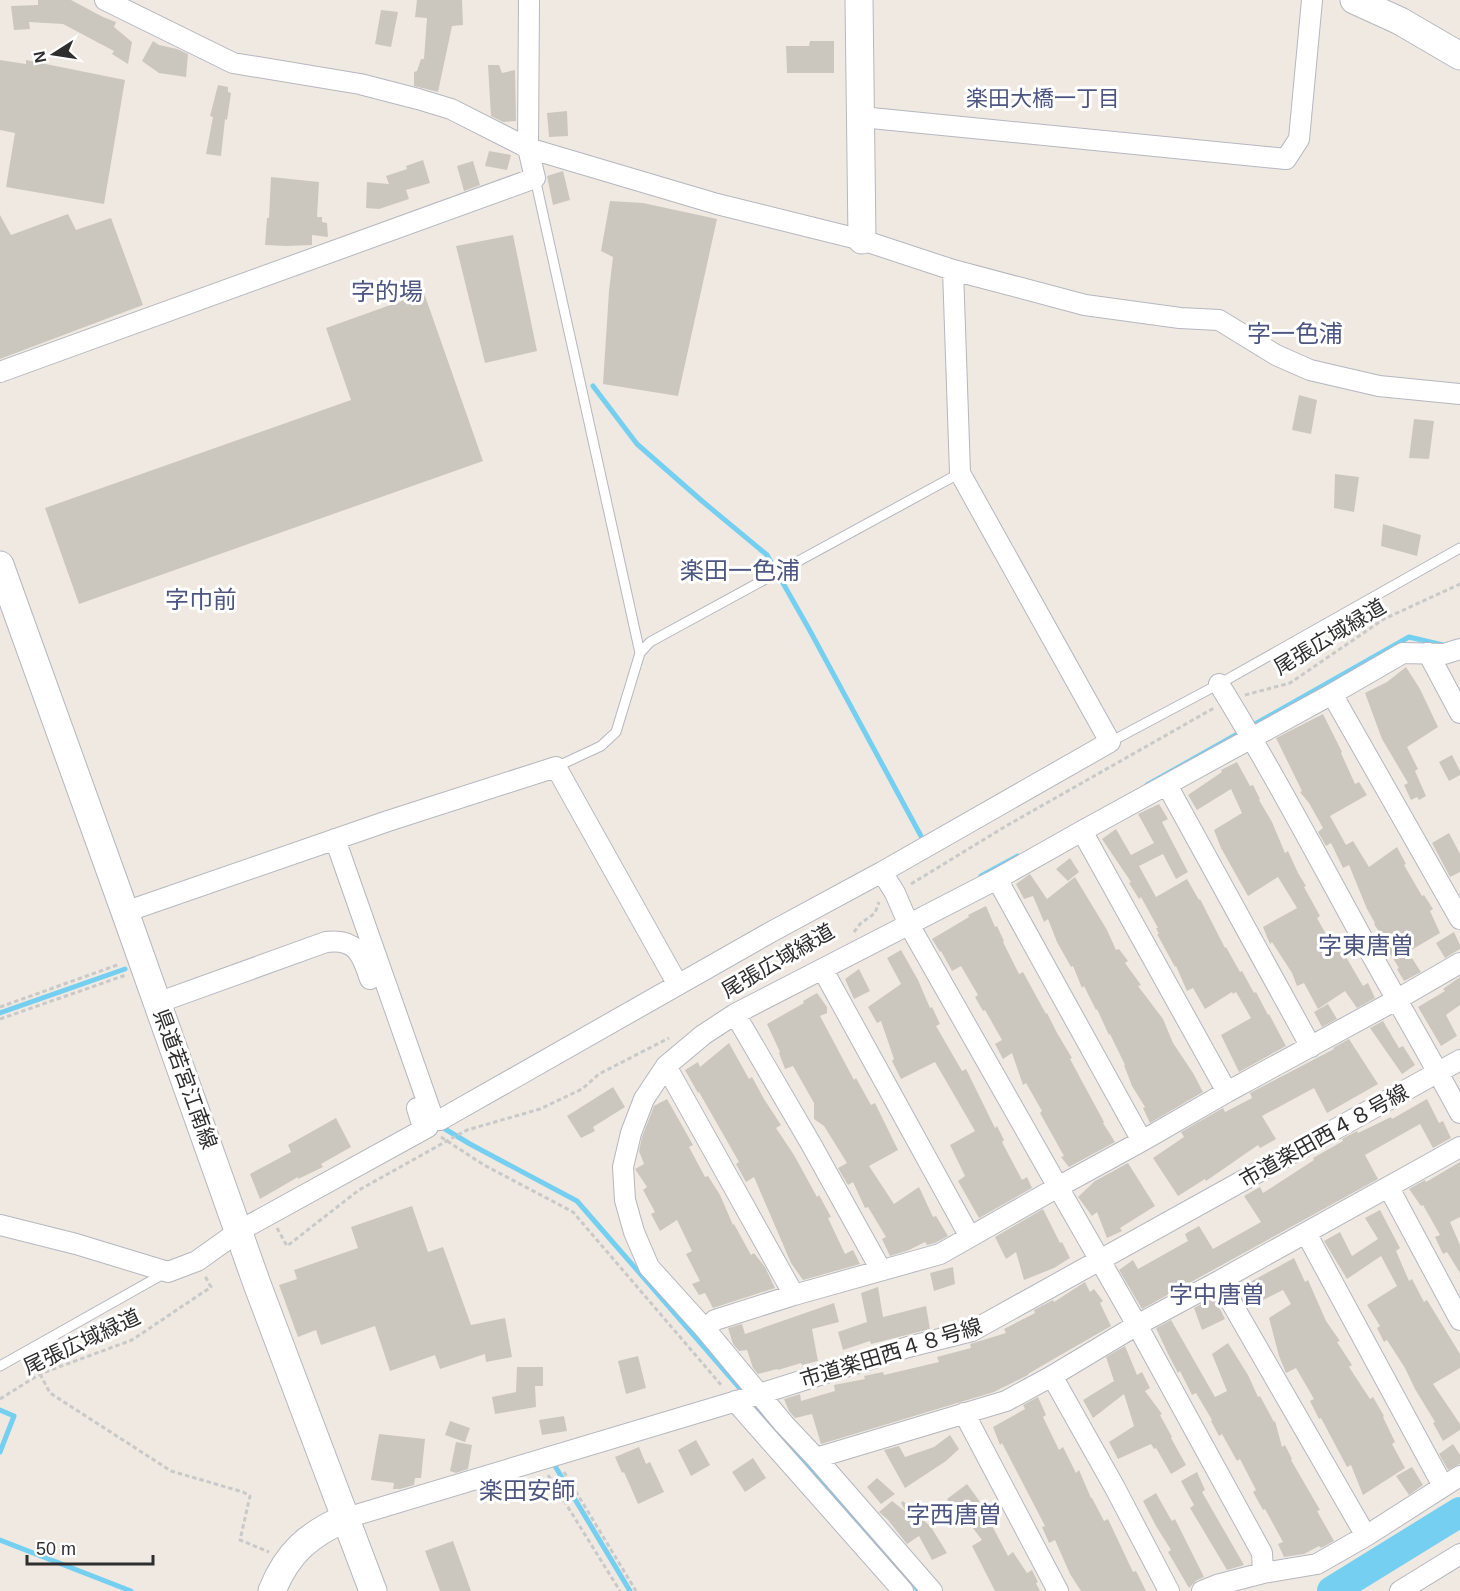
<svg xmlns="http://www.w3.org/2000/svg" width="1460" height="1591" viewBox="0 0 1460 1591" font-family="Arial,'Noto Sans JP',sans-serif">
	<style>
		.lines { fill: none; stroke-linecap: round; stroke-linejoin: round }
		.stream { stroke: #75cff0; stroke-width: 5 }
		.river { stroke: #75cff0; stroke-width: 30 }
		.building { fill: #cbc7bf }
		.lane-casing { stroke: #b4b7c1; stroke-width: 11 }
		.street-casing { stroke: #b4b7c1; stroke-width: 22 }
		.secondary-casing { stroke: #b4b7c1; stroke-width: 29 }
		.path { stroke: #c9c9c9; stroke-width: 3; stroke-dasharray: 4.5 3; stroke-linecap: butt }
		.lane { stroke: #fff; stroke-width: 9 }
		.street { stroke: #fff; stroke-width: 20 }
		.secondary { stroke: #fff; stroke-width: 27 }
		.labels { text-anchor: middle; stroke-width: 6; stroke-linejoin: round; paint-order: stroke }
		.street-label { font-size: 21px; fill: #2e2e2e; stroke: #fff }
		.neighbourhood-label { font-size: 22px; fill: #4d5680; stroke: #fff }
		.quarter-label { font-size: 24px; fill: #4d5680; stroke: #fff }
	</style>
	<rect width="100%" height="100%" fill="#efe9e1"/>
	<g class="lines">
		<path class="stream" d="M593 386 637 444 702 501 767 555 809 629 921 836
			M1147 785 1409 637 1443 645
			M981 876 1018 856
			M0 1013 125 969
			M440 1126 470 1144 577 1201 744 1393
			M752 1403 919 1591
			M0 1410 14 1416 0 1452
			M552 1461 630 1591
			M0 1540 131 1591"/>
		<path class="river" d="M1332 1591 1460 1512"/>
	</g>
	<path class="building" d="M38 0H71L103 17 116 22 114 27 132 42 128 64 112 54 114 51 63 24 29 22 30 29 14 30 11 6 38 5Z
		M417 0H462L463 25 452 26 438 92 414 86V72L417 71 421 59H424L427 18 415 17Z
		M381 10 398 12 391 47 375 44Z
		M153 41 159 45 177 49 188 54 186 77 159 73 142 61Z
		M810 41H834V73H787L786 46H809Z
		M0 60 26 64V60L125 80 104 204 6 187 15 133 0 130Z
		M488 65H499L502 73 515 70 516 121 503 122 491 116Z
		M218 85 228 87V92L231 93 227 120 225 119 221 156 206 154 213 117 210 116Z
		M567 111 568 136 549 137 547 113Z
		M489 151 511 155 507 170 485 166Z
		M423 160 430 183 406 190 409 199 379 209 366 208 367 182 389 184 386 176 407 169 406 166Z
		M473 161 480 185 464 191 457 166Z
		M563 171 570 200 553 205 547 176Z
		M271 177 319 182 317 217H322V222L327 223 328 237 312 235V245L286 246 265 245 267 218H269Z
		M610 201 643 203 717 219 678 396 603 384 609 291 613 257 601 251Z
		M68 214 76 230 111 218 143 305 0 359V215L11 235Z
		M513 235 537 351 485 363 456 246Z
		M424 293 483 461 79 604 45 508 351 400 326 328Z
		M1299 395 1317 400 1311 434 1292 430Z
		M1414 419 1434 421 1429 459 1409 458Z
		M1335 474 1359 477 1354 512 1334 508Z
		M1383 524 1421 535 1417 556 1381 546Z
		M1406 667 1420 689 1438 727 1407 747 1418 769 1415 771 1426 796 1419 800 1417 797 1411 800 1404 785 1408 783 1382 739 1365 693 1387 682Z
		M1323 714 1342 752 1341 753 1355 784 1359 782 1367 795 1330 816 1346 845 1353 841 1369 867 1397 847 1406 864 1404 865 1422 896 1424 895 1433 909 1430 911 1440 933 1408 952 1421 972 1404 981 1397 969 1399 968 1386 947 1388 945 1374 924 1375 923 1367 909 1349 865 1343 868 1331 843 1326 846 1318 832 1323 828 1309 803 1300 792 1302 791 1276 738Z
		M1452 755 1460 771V775L1449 781 1439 762Z
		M1237 762 1250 786 1253 785 1260 799 1259 800 1272 822 1285 853 1288 851 1298 873 1306 886 1304 887 1320 916 1317 918 1333 947 1339 945 1363 986 1368 983 1375 998 1357 1008 1345 991 1318 1009 1304 983 1297 986 1292 973 1272 942 1270 944 1263 927 1297 908 1278 877 1248 896 1221 848 1214 830 1242 813 1231 789 1197 810 1188 795 1222 772 1221 770Z
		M1159 804 1168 819 1162 822 1188 872 1176 879 1163 854 1139 866 1156 897 1187 879 1199 900 1200 899 1225 948 1226 947 1240 972 1242 971 1254 993 1256 992 1268 1015 1269 1014 1286 1046 1239 1072 1221 1035 1251 1018 1236 992 1233 994 1232 992 1205 1009 1193 988 1187 991 1176 966 1175 967 1157 934H1159L1156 928H1158L1141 897 1139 899 1129 883 1131 882 1102 839 1116 829 1131 855 1154 843 1138 814Z
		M1449 833 1460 854V872L1450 877 1432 843Z
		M1070 858 1079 872 1068 881 1056 869Z
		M1030 874 1047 899 1075 877 1107 930 1116 950 1119 949 1128 961 1125 963 1141 985 1138 986 1163 1019 1173 1043 1193 1073 1203 1092 1150 1123 1143 1108 1145 1107 1132 1086 1124 1065H1125L1110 1034 1109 1035 1097 1009 1096 1010 1084 986 1082 988 1073 966 1071 967 1057 942 1048 919 1044 922 1033 896 1024 899 1016 884Z
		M986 906 995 927 997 926 1004 941 1003 942 1019 974 1023 972 1046 1014 1047 1013 1057 1033 1072 1058 1070 1059 1104 1122 1103 1123 1115 1142 1069 1167 1061 1157 1064 1156 1040 1113 1042 1111 1026 1083 1023 1085 1012 1053 1003 1059 995 1044 1002 1040 985 1010 983 1011 975 997 978 995 961 966 952 971 941 951 940 952 932 939 969 917 968 915Z
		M1454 932 1460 945V949L1445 958 1436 943Z
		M901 950 918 980 930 1008 932 1007 940 1024 936 1026 962 1071 966 1069 995 1128 997 1126 1004 1140 1002 1142 1022 1180 1027 1177 1032 1188 979 1218 958 1181 965 1176 950 1145 975 1131 935 1062 901 1079 892 1061 894 1059 881 1021 877 1023 868 1007 901 984 887 958Z
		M859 969 870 991 854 999 845 979Z
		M1460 977V1005L1446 1015 1457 1036 1441 1046 1418 1007 1445 991 1443 989Z
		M817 993 827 1007V1013L820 1016 854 1080 856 1078 871 1105 875 1103 898 1150 869 1166 894 1204 919 1187 933 1217 936 1216 948 1236 935 1243 927 1245 925 1242 909 1250 890 1256 882 1239 886 1237 868 1207 865 1208 853 1182 848 1185 838 1168 847 1163 824 1126 814 1119V1103L793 1066 785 1069 779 1053 780 1052 767 1024 804 1003 803 1001Z
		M1328 1004 1337 1019 1322 1027 1314 1012Z
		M1383 1021 1399 1048 1403 1046 1415 1065 1402 1074 1370 1028Z
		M1349 1039 1378 1084 1327 1113 1314 1088 1262 1116 1276 1139 1260 1148 1258 1145 1206 1181 1205 1179 1178 1196 1153 1158 1184 1137 1181 1132 1223 1108 1225 1112 1252 1098 1250 1093 1334 1049 1333 1048Z
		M729 1043 749 1079 752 1077 764 1099 781 1125 776 1128 794 1155 817 1197 819 1195 831 1217 828 1218 845 1254 853 1250 860 1264 803 1280 791 1263 754 1177 746 1182 736 1164 739 1162 699 1092 698 1093 685 1070 698 1062 700 1067Z
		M613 1087 625 1107 593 1127 595 1131 581 1138 567 1116Z
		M667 1099 693 1145 689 1147 705 1177 708 1176 720 1195 733 1225 734 1224 751 1255 754 1253 765 1267 775 1288 713 1308 705 1293 699 1295 692 1284 700 1281 686 1254 692 1251 677 1220 660 1231 651 1214 655 1212 643 1190 647 1187 635 1169 644 1164 639 1151 642 1137 654 1106Z
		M1427 1099 1439 1123 1443 1121 1451 1138 1433 1148 1420 1124 1365 1155 1378 1179 1142 1309 1119 1270 1133 1260 1138 1269 1188 1241 1185 1234 1199 1226 1213 1249 1261 1222 1244 1196 1260 1187 1263 1193 1314 1160 1313 1158 1343 1141 1342 1139 1357 1131 1358 1133 1391 1117 1392 1119Z
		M336 1118 351 1147 321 1164 323 1167 298 1179V1177L260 1199 250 1174 291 1152 288 1145Z
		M1460 1162V1217L1450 1222 1460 1245V1273L1447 1252 1443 1254 1435 1237 1440 1235 1423 1205 1421 1206 1409 1189 1425 1180 1426 1182Z
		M1128 1163 1155 1206 1120 1228 1122 1231 1107 1238 1097 1212 1092 1216 1078 1197 1095 1181Z
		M412 1206 428 1252 443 1247 471 1325 505 1318 512 1357 486 1362 485 1354 440 1369 435 1355 390 1371 375 1326 321 1345 316 1330 298 1337 279 1285 297 1279 294 1270 358 1248 351 1227Z
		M1043 1209 1060 1243 1062 1242 1070 1258 1054 1268 1024 1280 1016 1252 1006 1259 995 1237Z
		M1380 1210 1400 1248 1396 1251 1409 1281 1412 1279 1424 1302 1427 1300 1460 1354V1368L1433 1384 1460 1424V1430L1443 1441 1433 1423 1435 1422 1415 1389 1405 1368 1387 1340 1384 1342 1377 1328 1380 1326 1367 1305 1397 1286 1381 1256 1347 1279 1324 1241 1340 1232 1352 1256 1378 1239 1365 1218Z
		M1294 1258 1305 1282 1308 1280 1326 1321 1340 1341 1337 1342 1352 1365 1349 1367 1370 1399 1373 1397 1384 1416 1383 1417 1395 1442 1392 1444 1405 1468 1363 1495 1351 1465 1347 1467 1321 1418 1319 1419 1310 1401 1314 1399 1296 1368 1286 1373 1279 1356 1269 1318 1291 1304 1283 1290 1255 1304 1254 1301 1252 1302 1243 1286Z
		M953 1267 955 1284 934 1291 930 1273Z
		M1085 1282 1090 1292 1094 1289 1103 1301 1100 1303 1111 1326 1045 1364 1028 1374V1375L994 1392 821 1444 812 1414 795 1418 789 1411 784 1399 800 1394 801 1401 835 1391 834 1385 865 1379 864 1376 883 1372 884 1375 939 1362 937 1357 971 1348 970 1344 1006 1333 1004 1329 1035 1313 1034 1310 1053 1300 1054 1302Z
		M878 1287 883 1317 926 1306 930 1329 871 1344 870 1341 843 1350 838 1332 867 1322 861 1293Z
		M1214 1297 1225 1319 1202 1330 1194 1308Z
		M834 1303 839 1322 812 1329 818 1361 802 1365 801 1363 778 1370 777 1369 758 1374 753 1368 747 1350 739 1351 733 1344 728 1328 742 1324 745 1334Z
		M1171 1320 1215 1397 1227 1391 1212 1354 1228 1343 1248 1375 1258 1397 1260 1396 1274 1422 1275 1421 1282 1447 1285 1445 1292 1459 1291 1460 1320 1510 1317 1511 1334 1541 1321 1548 1319 1546 1304 1554 1284 1557 1278 1544 1283 1542 1265 1509 1263 1510 1253 1492 1256 1490 1240 1459 1237 1461 1222 1434 1219 1436 1211 1421 1212 1420 1196 1393 1192 1395 1180 1371 1178 1373 1168 1354 1156 1328Z
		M1125 1346 1137 1375 1142 1372 1150 1388 1145 1391 1162 1414 1160 1415 1172 1437 1171 1438 1186 1465 1171 1474 1156 1448 1154 1449 1151 1444 1118 1459 1109 1442 1134 1426 1124 1394 1093 1418 1083 1400 1114 1381 1106 1357Z
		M638 1356 646 1388 626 1394 618 1361Z
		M517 1367H543V1386H535L536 1407 495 1414 492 1397 516 1392Z
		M1038 1397 1046 1415 1043 1417 1059 1450 1063 1447 1076 1473 1079 1470 1091 1498H1092L1104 1521 1108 1519 1133 1572 1136 1571 1146 1591H1081L1070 1574 1055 1540 1049 1543 1042 1527 1045 1526 1002 1443 1000 1445 993 1427 1025 1409 1023 1405Z
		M564 1416 567 1431 542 1435 539 1420Z
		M450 1421 470 1428 465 1442 445 1435Z
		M379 1434 425 1439 421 1478H415L414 1485 400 1489H393L394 1483 371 1480Z
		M950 1435 959 1449 946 1461 905 1488 884 1450 899 1446 905 1457 934 1447Z
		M696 1440 710 1465 691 1476 678 1450Z
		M456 1442 472 1445 468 1469 456 1473 450 1471Z
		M1453 1444 1460 1455V1464L1448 1470 1439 1454Z
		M639 1447 646 1464 650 1462 664 1492 638 1504 624 1472 622 1473 615 1457Z
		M753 1458 766 1478 745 1492 732 1472Z
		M1412 1467 1423 1485 1409 1495 1396 1476Z
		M1197 1472 1205 1490 1202 1492 1244 1565 1227 1570 1190 1508 1194 1505 1181 1481Z
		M877 1478 895 1494 881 1504 867 1487Z
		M967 1484 978 1499 1008 1556 1013 1552 1027 1573 1032 1570 1038 1582 1036 1583 1040 1591H995L972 1546 982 1540 960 1511 955 1514 947 1499Z
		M1156 1493 1170 1518 1172 1521 1175 1519 1204 1577 1197 1580 1189 1588 1168 1552 1171 1550 1156 1526 1143 1501Z
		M892 1501 906 1512 901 1503 903 1501 931 1527 947 1553 932 1560 919 1536 907 1544 888 1520 879 1512Z
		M453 1541 471 1591H440L425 1551Z"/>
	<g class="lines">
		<g class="lane-casing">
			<path id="lane" d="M535 178 640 653
				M1110 742 1219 684 1460 548
				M556 767 601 746 616 732 640 653 650 642 960 473
				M0 1366 165 1273"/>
		</g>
		<g class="street-casing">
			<path id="street" d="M105 0 233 63 360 84 418 99 451 109 528 148 717 204 862 240 953 270 1085 305 1180 318 1219 320 1276 355 1310 370 1379 386 1460 394
				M861 117 1286 159 1299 139 1312 0
				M0 372 535 178 528 148 529 0
				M1428 653 1460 713
				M1219 684C1269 765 1314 850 1360 934 1393 994 1428 1053 1460 1113
				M1332 694 1460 919
				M1167 785 1311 1047
				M1082 831 1227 1092
				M335 839 432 1115 440 1120 771 932 882 872 1110 742 960 473 953 270
				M997 879 1142 1141
				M125 912 388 821 556 767 678 985
				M823 970 970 1237
				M157 1003 326 942C356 938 362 954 370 979
				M735 1014 811 1144 881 1270
				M666 1066 794 1295
				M1389 1188 1460 1320
				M0 1225 76 1244 168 1272 197 1261 239 1231 428 1127 421 1121 417 1108
				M1306 1233 1443 1486
				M1219 1281 1366 1536
				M705 1329 715 1320 794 1295 940 1254 1058 1187 908 923 895 893 882 872
				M1052 1376 1115 1488 1169 1591
				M735 1401 903 1591
				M964 1413 1058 1591
				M816 1458 1006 1401 1052 1376 1137 1325 1219 1281 1460 1147
				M346 1518 760 1394 908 1347 972 1331 1460 1060
				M1263 1573 1262 1553 1137 1325 1058 1187 1142 1141 1227 1092 1396 1000 1460 963
				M932 1591 816 1458 784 1424 705 1329 649 1267 634 1232 625 1200 623 1167 631 1133 644 1099 666 1066 703 1035 735 1014 997 879 1082 831 1332 694 1403 653 1444 654 1460 649
				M1202 1591 1217 1585 1263 1573 1317 1564 1366 1536 1460 1476
				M1400 1591 1460 1554"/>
		</g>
		<g class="secondary-casing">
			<path id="secondary" d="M859 0 862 240
				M1354 0 1400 21 1460 56
				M0 565 125 912 257 1284 373 1591
				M272 1591C287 1553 309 1534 346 1518"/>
		</g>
		<path class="path" d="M1245 695 1290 683 1384 619 1460 584
			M911 884 1006 826 1214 708
			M854 932 860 924 875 913 879 902
			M0 1007 120 964
			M0 1019 126 975
			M441 1137 484 1165 573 1212 722 1386
			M277 1228 287 1246 359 1190 454 1137 467 1130 540 1109 582 1089 599 1074 669 1038
			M40 1374 50 1393 171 1471 243 1492 250 1496 240 1540 269 1552
			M0 1399 40 1374 132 1340 211 1287 205 1276
			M564 1472 636 1591
			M548 1475 620 1591"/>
		<use href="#lane" class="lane"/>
		<use href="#street" class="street"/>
		<use href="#secondary" class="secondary"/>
	</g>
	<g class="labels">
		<g class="street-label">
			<text transform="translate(1330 637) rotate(-31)" y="7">尾張広域緑道</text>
			<text transform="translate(778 961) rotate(-30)" y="7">尾張広域緑道</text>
			<text transform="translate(185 1079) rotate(70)" y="7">県道若宮江南線</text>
			<text transform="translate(1324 1136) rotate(-29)" y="7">市道楽田西４８号線</text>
			<text transform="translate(82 1342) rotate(-25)" y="7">尾張広域緑道</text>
			<text transform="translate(891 1353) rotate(-17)" y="7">市道楽田西４８号線</text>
		</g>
		<g class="neighbourhood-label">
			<text x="1043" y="106">楽田大橋一丁目</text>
		</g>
		<g class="quarter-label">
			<text x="387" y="300">字的場</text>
			<text x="1295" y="342">字一色浦</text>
			<text x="740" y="579">楽田一色浦</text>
			<text x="201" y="608">字巾前</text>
			<text x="1366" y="954">字東唐曽</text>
			<text x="1217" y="1303">字中唐曽</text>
			<text x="527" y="1499">楽田安師</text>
			<text x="954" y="1523">字西唐曽</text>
		</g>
	</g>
	<g transform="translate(54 54) rotate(258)" stroke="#ffffff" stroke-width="4.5" paint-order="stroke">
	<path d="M0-4.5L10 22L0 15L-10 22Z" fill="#2e2e2e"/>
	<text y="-9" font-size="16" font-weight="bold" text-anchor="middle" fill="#2e2e2e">N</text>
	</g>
	<path d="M27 1555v9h126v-9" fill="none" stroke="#2e2e2e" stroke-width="3"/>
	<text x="36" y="1555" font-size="18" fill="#2e2e2e" stroke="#ffffff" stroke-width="4.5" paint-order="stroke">50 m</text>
</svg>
